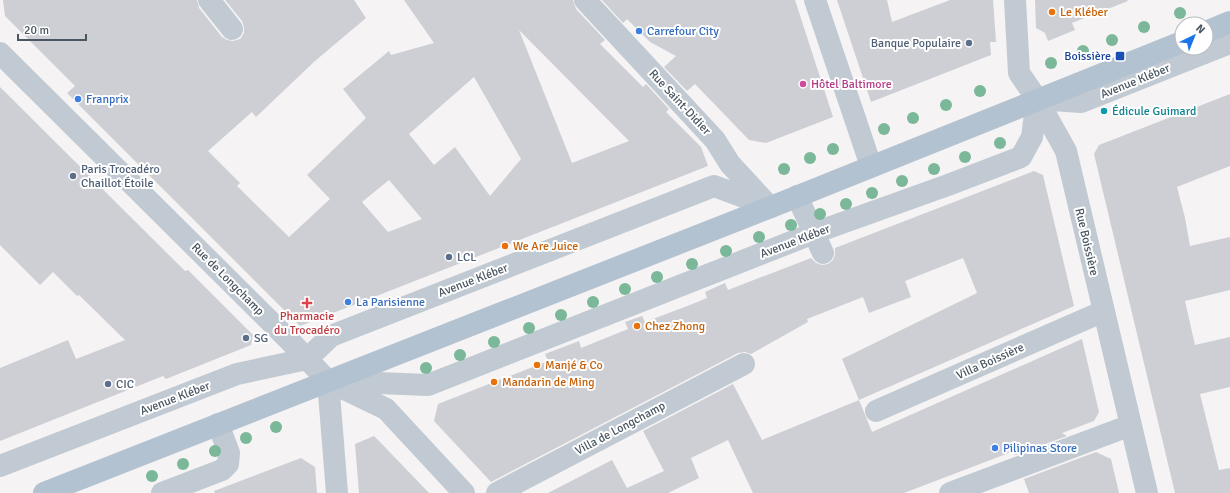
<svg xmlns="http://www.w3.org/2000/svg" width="1230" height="493" viewBox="0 0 1230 493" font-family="Signika,sans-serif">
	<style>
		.building { fill: #cdcfd5; fill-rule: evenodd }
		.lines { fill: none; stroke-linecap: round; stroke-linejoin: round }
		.minor { stroke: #c1cad2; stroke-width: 22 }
		.major { stroke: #b3c2d1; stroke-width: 22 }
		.tree { fill: #7bb799 }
		.food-dot { fill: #e8710a; stroke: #fff; stroke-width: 1.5 }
		.shop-dot { fill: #3f7fe0; stroke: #fff; stroke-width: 1.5 }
		.service-dot { fill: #5c6f8a; stroke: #fff; stroke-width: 1.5 }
		.transit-dot { fill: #1a4fb4; stroke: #fff; stroke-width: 1.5 }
		.hotel-dot { fill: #d1479c; stroke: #fff; stroke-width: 1.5 }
		.culture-dot { fill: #0f9aa8; stroke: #fff; stroke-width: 1.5 }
		.health-dot { fill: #e0444e; stroke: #fff; stroke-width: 1.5 }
		.labels { text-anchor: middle; stroke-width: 4; stroke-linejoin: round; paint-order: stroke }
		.food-label { font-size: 12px; fill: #c56008; stroke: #fff; text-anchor: start }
		.shop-label { font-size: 12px; fill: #366cbe; stroke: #fff; text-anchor: start }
		.service-label { font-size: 12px; fill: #4e5e75; stroke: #fff; text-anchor: start }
		.transit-label { font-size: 12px; fill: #164399; stroke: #fff; text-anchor: end }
		.street-label { font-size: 12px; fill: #4a5661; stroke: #fff }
		.hotel-label { font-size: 12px; fill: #b23c85; stroke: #fff; text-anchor: start }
		.culture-label { font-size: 12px; fill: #0d838f; stroke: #fff; text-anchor: start }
		.health-label { font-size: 12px; fill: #be3a42; stroke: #fff }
	</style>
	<rect width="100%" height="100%" fill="#f5f3f3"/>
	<path class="building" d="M3 0H197L199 8 222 37 227 40 233 41 240 39 244 33V27L242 21 225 0H354L366 18 315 61 256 117 252 112 208 151 240 183 237 186 289 237 330 199 307 175 366 118 343 89 389 51 391 55 434 43 404 0H573L576 9 605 40 600 44 643 87 646 84 669 109 666 112 701 147 708 166 300 326 67 93 75 86 5 16ZM519 30 629 141 572 163ZM474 77 521 159 490 196 455 147 434 165 409 134ZM389 180 422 219 388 232 362 202Z
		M602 0H795L833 117 766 143 749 140 695 84 687 91 664 67 676 56 650 42 627 19 623 23Z
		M837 0H887L892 22 950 0H993L996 42H990L991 55 871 102Z
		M1035 0H1127L1128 1 1072 23 1075 30 1048 41 1045 33 1036 28Z
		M0 87 185 271 188 270 253 335 251 345 166 379 163 376 0 441V368L68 340 76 359 125 340 79 295 77 296 53 272 40 285 0 245Z
		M1230 94V166L1177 187 1185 218 1190 246 1230 237V290L1185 301 1195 345 1230 337V387L1200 394 1219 470 1230 468V493H1175L1094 154 1099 145Z
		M1034 171 1043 175 1074 306 859 400 842 359 977 293 963 258 905 281 911 297 869 313 863 297 807 319 808 322 751 354 745 352 738 353 491 482 434 421 438 404 548 361 545 354 579 341 581 348 628 329 625 322 642 316 645 322 690 305 707 298 705 292 725 283 728 290 811 258 816 263 822 265 828 264 833 260 835 255V248Z
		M1082 339 1099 412 1094 421 1062 433 1067 436 1015 455 1014 451 904 493H753L728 440 691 458 699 478 668 493H548L612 460 627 488 664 471 643 431 733 384 762 440 859 400 872 432Z
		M374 436 380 442 429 493H359L355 444Z
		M1096 452 1111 459 1119 493H1029L1024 479Z
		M301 458 315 467 317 493H215L214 491Z"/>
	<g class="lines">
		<path class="minor" d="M209 0 232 29
			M585 0 715 140 730 164 767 204
			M815 0 871 166
			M1015 0 1019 73 1037 99 1066 151 1147 493
			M0 53 290 341 328 381 386 409 464 493
			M1037 99 1081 102 1230 43
			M797 196 823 253
			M328 381 428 385 814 233 948 185 1021 157 1032 137 1037 99
			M328 381 337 493
			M876 411 1104 311
			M0 466 237 374 307 359 331 336 714 186 771 207
			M162 493 222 470 228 464 229 453 218 424
			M497 493 744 364
			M950 493 1131 425"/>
		<path class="major" d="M1206 32 1230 22
			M44 493 771 207 1182 42"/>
	</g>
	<g class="tree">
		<circle cx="1180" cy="13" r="6"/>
		<circle cx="1144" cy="27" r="6"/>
		<circle cx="1112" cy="40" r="6"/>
		<circle cx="1083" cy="51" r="6"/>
		<circle cx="1051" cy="63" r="6"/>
		<circle cx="980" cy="91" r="6"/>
		<circle cx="946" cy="105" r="6"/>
		<circle cx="913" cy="118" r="6"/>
		<circle cx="884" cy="129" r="6"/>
		<circle cx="1000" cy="143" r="6"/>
		<circle cx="833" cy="149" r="6"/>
		<circle cx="965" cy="157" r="6"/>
		<circle cx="810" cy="158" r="6"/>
		<circle cx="784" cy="169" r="6"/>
		<circle cx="934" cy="169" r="6"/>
		<circle cx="902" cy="181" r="6"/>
		<circle cx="872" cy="193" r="6"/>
		<circle cx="846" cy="204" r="6"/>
		<circle cx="820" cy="214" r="6"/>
		<circle cx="791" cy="225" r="6"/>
		<circle cx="759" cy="237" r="6"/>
		<circle cx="726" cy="251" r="6"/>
		<circle cx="692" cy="264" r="6"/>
		<circle cx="657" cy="277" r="6"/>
		<circle cx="625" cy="289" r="6"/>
		<circle cx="593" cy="302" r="6"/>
		<circle cx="561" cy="315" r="6"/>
		<circle cx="529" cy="328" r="6"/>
		<circle cx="494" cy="342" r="6"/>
		<circle cx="460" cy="355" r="6"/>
		<circle cx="426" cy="368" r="6"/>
		<circle cx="276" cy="427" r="6"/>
		<circle cx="246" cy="438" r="6"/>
		<circle cx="215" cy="451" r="6"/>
		<circle cx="183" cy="464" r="6"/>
		<circle cx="152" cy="476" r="6"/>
	</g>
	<g class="food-dot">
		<circle cx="1052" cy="12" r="4"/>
		<circle cx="505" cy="246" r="4"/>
		<circle cx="637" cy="326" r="4"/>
		<circle cx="537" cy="365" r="4"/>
		<circle cx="494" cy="382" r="4"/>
	</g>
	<g class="shop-dot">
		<circle cx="639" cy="31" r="4"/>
		<circle cx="78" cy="99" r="4"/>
		<circle cx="348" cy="302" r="4"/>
		<circle cx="995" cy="448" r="4"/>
	</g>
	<g class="service-dot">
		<circle cx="969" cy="43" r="4"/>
		<circle cx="73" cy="176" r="4"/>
		<circle cx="449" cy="257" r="4"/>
		<circle cx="246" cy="338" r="4"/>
		<circle cx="108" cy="384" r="4"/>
	</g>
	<rect class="transit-dot" x="1115" y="51" width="10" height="10" rx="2"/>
	<circle class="hotel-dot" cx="803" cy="84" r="4"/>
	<circle class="culture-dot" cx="1104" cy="111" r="4"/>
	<path class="health-dot" d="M305 297h4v4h4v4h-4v4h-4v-4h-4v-4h4z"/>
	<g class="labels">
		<g class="food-label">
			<text x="1060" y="16">Le Kléber</text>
			<text x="513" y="250">We Are Juice</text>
			<text x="645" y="330">Chez Zhong</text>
			<text x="545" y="369">Manjé &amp; Co</text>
			<text x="502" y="386">Mandarin de Ming</text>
		</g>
		<g class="shop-label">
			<text x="647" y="35">Carrefour City</text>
			<text x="86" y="103">Franprix</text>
			<text x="356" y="306">La Parisienne</text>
			<text x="1003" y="452">Pilipinas Store</text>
		</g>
		<g class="service-label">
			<text x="961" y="47" text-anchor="end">Banque Populaire</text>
			<text x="81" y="173">Paris Trocadéro<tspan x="81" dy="14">Chaillot Étoile</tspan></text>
			<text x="457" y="261">LCL</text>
			<text x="254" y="342">SG</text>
			<text x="116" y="388">CIC</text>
		</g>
		<g class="transit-label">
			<text x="1111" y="60">Boissière</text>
		</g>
		<g class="street-label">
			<text transform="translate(1135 81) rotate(-22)" y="4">Avenue Kléber</text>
			<text transform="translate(680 102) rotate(47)" y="4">Rue Saint-Didier</text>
			<text transform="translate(795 241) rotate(-21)" y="4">Avenue Kléber</text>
			<text transform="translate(1087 242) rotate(77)" y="4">Rue Boissière</text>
			<text transform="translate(228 279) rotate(45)" y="4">Rue de Longchamp</text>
			<text transform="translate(473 280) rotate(-21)" y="4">Avenue Kléber</text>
			<text transform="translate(990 361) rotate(-24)" y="4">Villa Boissière</text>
			<text transform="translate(175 398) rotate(-21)" y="4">Avenue Kléber</text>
			<text transform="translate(620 428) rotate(-28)" y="4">Villa de Longchamp</text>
		</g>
		<g class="hotel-label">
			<text x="811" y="88">Hôtel Baltimore</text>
		</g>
		<g class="culture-label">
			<text x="1112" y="115">Édicule Guimard</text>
		</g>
		<g class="health-label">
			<text x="307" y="320">Pharmacie<tspan x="307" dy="14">du Trocadéro</tspan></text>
		</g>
	</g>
	<g transform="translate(1194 36) rotate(43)"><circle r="19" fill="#ffffff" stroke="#b7bbc0"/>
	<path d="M0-3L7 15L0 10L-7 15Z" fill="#1a73e8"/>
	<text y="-6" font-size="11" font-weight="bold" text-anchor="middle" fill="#4a5661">N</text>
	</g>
	<path d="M18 34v6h68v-6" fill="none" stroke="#4a5661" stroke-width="2"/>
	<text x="24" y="34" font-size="12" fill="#4a5661" stroke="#ffffff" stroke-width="3" paint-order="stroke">20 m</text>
</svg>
